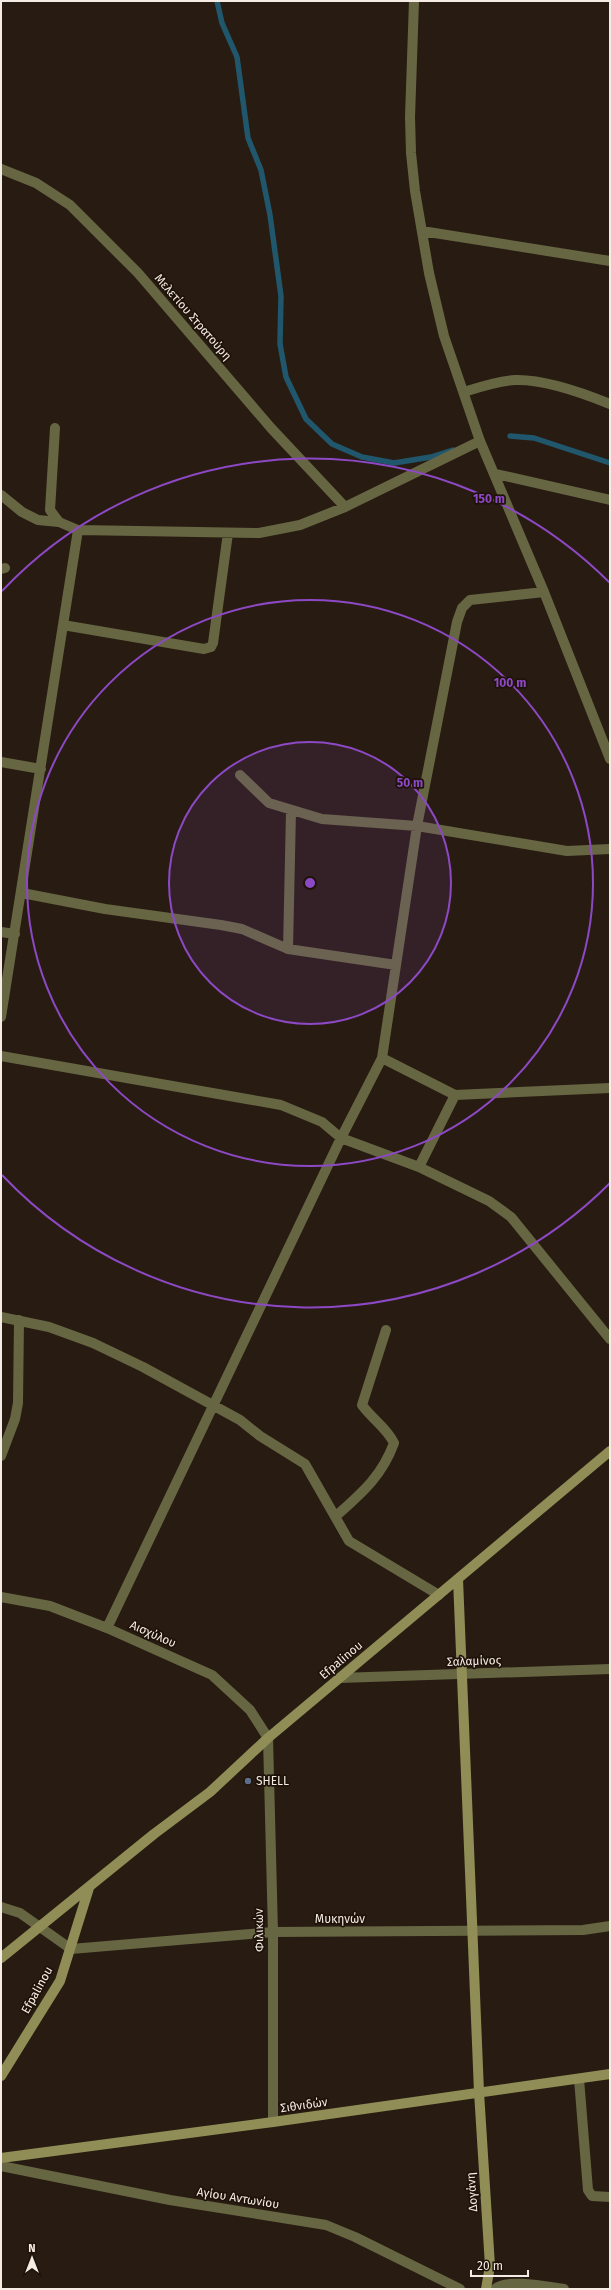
<svg xmlns="http://www.w3.org/2000/svg" width="611" height="2290" viewBox="0 0 611 2290" font-family="'Fira Sans',sans-serif">
	<style>
		.lines { fill: none; stroke-linecap: round; stroke-linejoin: round }
		.stream { stroke: #20576d; stroke-width: 5.5 }
		.lane { stroke: #676643; stroke-width: 10 }
		.street { stroke: #676643; stroke-width: 10 }
		.secondary { stroke: #908e56; stroke-width: 10 }
		.ring { fill: none; stroke: #8d49c5; stroke-width: 2 }
		.service-dot { fill: #5c6f8a; stroke: #1e1209; stroke-width: 1.5 }
		.labels { text-anchor: middle; stroke-width: 3.5; stroke-linejoin: round; paint-order: stroke }
		.street-label { font-size: 12px; fill: #f5ece5; stroke: #1e1209 }
		.poi-label { font-size: 12px; fill: #f5ece5; stroke: #1e1209; text-anchor: start }
		.centre { fill: #8d49c5; stroke: #1e1209; stroke-width: 2 }
		.ring-label { font-size: 12px; text-anchor: middle; font-weight: bold; fill: #8d49c5; stroke: #1e1209; stroke-width: 3.5; stroke-linejoin: round; paint-order: stroke }
	</style>
	<rect width="100%" height="100%" fill="#281c12"/>
	<g class="lines">
		<path class="stream" d="M217 1 222 23 237 57 248 138 261 170 270 215 281 296 280 344 286 377 306 419 332 444 362 457 394 463 431 457 453 450
			M510 436 534 438 610 463"/>
		<path class="lane" d="M55 428 50 510 59 522
			M1 1456 15 1419 18 1403 19 1320"/>
		<path class="street" d="M414 1 410 117 411 153 415 191 429 273 444 336 480 441 544 592 610 759
			M1 169 36 183 70 205 138 273 271 428 345 507
			M422 231 610 261
			M464 392C480 387 497 381 515 380 544 379 583 393 610 404
			M496 474 610 500
			M1 495 22 512 38 520 59 522 78 530 1 1017
			M78 530 259 533 300 525 345 507 480 441
			M1 569 5 568
			M63 625 204 649 211 647 213 643 228 533
			M1 762 41 769
			M240 775 269 803 322 819 417 826 567 851 610 849
			M22 893 105 909 221 925 242 929 288 949 396 965
			M1 932 15 934
			M288 949 291 811
			M1 1056 281 1105 322 1122 341 1138 419 1167 489 1201 511 1217 610 1339
			M382 1058 455 1095 610 1088
			M419 1167 455 1095
			M1 1317 49 1327 93 1343 143 1367 240 1420 260 1436 305 1464 349 1541 439 1595
			M336 1516C362 1493 382 1476 394 1443 386 1427 373 1420 362 1405L386 1330
			M1 1597 50 1606 107 1628 212 1675 250 1710 268 1738 273 1932V2122
			M107 1628 341 1138 382 1058 417 826 457 622 462 608 470 600 544 592
			M339 1678 610 1669
			M1 1907 20 1913 71 1949 273 1932 583 1930 610 1926
			M579 2079 588 2190 592 2196 610 2197
			M1 2166 170 2200 326 2225 355 2237 460 2289
			M495 2289C506 2278 549 2287 564 2289"/>
		<path class="secondary" d="M458 1579 479 2092 490 2266 486 2289
			M1 1958 154 1834 210 1792 268 1738 610 1451
			M1 2076 60 1981 89 1888
			M1 2158 273 2122 610 2074"/>
	</g>
	<circle cx="310" cy="883" r="141" fill="#8d49c5" fill-opacity=".12"/>
	<g class="ring">
		<circle cx="310" cy="883" r="141"/>
		<circle cx="310" cy="883" r="283"/>
		<path d="M610 1183A424 424 0 0 1 2 1175M2 591A424 424 0 0 1 610 583"/>
	</g>
	<circle class="service-dot" cx="248" cy="1781" r="4"/>
	<g class="labels">
		<g class="street-label">
			<text transform="translate(193 317) rotate(49)" y="4">Μελετίου Στρατούρη</text>
			<text transform="translate(153 1634) rotate(24)" y="4">Αισχύλου</text>
			<text transform="translate(341 1660) rotate(-40)" y="4">Efpalinou</text>
			<text transform="translate(474 1661) rotate(-2)" y="4">Σαλαμίνος</text>
			<text x="340" y="1923">Μυκηνών</text>
			<text transform="translate(259 1930) rotate(-91)" y="4">Φιλικών</text>
			<text transform="translate(37 1990) rotate(-61)" y="4">Efpalinou</text>
			<text transform="translate(304 2105) rotate(-8)" y="4">Σιθνιδών</text>
			<text transform="translate(472 2192) rotate(-94)" y="4">Δογάνη</text>
			<text transform="translate(238 2198) rotate(9)" y="4">Αγίου Αντωνίου</text>
		</g>
		<g class="poi-label">
			<text x="256" y="1785">SHELL</text>
		</g>
	</g>
	<circle cx="310" cy="883" r="6" class="centre"/>
	<g class="ring-label">
		<text x="489" y="503">150 m</text>
		<text x="510" y="687">100 m</text>
		<text x="410" y="787">50 m</text>
	</g>
	<rect width="611" height="2290" fill="none" stroke="#f5ece5" stroke-width="4"/>
	<g transform="translate(32 2258)" stroke="#1e1209" stroke-width="3" paint-order="stroke">
	<path d="M0-3L7 15L0 10L-7 15Z" fill="#f5ece5"/>
	<text y="-6" font-size="11" font-weight="bold" text-anchor="middle" fill="#f5ece5">N</text>
	</g>
	<path d="M471 2270v6h57v-6" fill="none" stroke="#f5ece5" stroke-width="2"/>
	<text x="477" y="2270" font-size="12" fill="#f5ece5" stroke="#1e1209" stroke-width="3" paint-order="stroke">20 m</text>
</svg>
